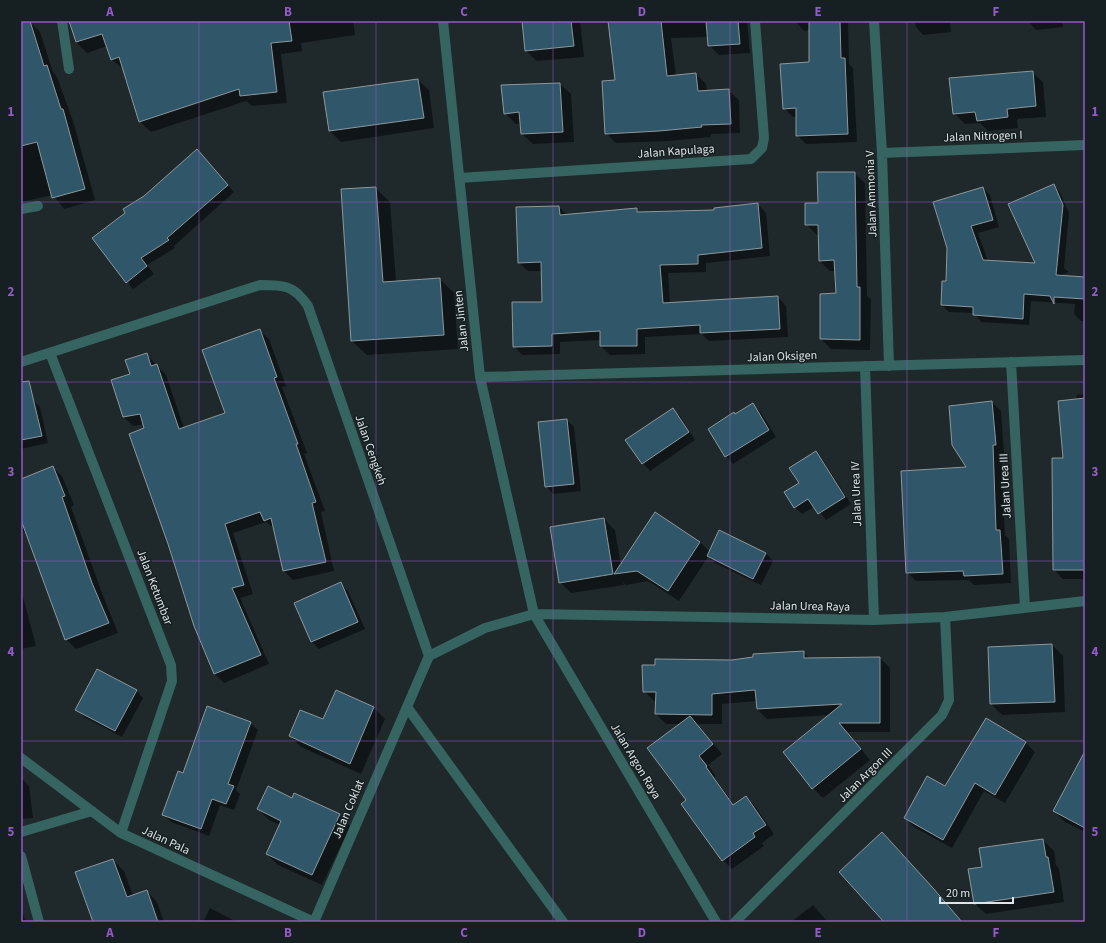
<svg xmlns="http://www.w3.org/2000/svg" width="1106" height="943" viewBox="0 0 1106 943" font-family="'Source Sans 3',sans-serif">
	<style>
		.shadow { fill: #0007 }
		.building { fill: #305769; stroke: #8d979c }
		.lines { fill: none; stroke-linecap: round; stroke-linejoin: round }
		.minor { stroke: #356461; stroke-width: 10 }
		.grid { fill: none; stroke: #945ac9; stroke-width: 1; stroke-opacity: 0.55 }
		.labels { text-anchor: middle; stroke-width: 3; stroke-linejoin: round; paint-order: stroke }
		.street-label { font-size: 12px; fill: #dfe5e7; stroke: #161f21 }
		.neatline { fill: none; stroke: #945ac9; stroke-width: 1.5 }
		.grid-label { font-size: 13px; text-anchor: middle; font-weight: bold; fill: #945ac9 }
	</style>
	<rect width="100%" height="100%" fill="#1f292b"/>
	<path class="shadow" d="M29 21 40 32 53 72 57 77 73 121 95 200 64 209 53 195 21 202V24Z
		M70 21H353L355 35 301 43 302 51 281 54 287 103 252 106 246 101 151 132 140 122 124 70 111 59 107 46 87 53 76 42Z
		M523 21H580L584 57 537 61 526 51Z
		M609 21H747L750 53 719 55 709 45V37L671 38 676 76 696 74 706 84 707 91 728 90 739 100 740 133 711 134V137L669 141 616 143 606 133 616 81Z
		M795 21H848L849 64 853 68 857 142 806 144 797 135V117H793L784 108 810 63V30L804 31Z
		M915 21H950L951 32 923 35 916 27Z
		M1028 21H1062L1063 27 1036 30Z
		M1032 72 1043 82 1046 117 1017 119 1018 128 988 131 980 123 965 124 954 113Z
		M418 80 429 90 434 128 341 142 330 131Z
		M560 84 571 94 574 142 533 144 522 134 521 124H516L505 113Z
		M204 158 234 192 174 246 175 248 147 265 154 274 133 289 93 238Z
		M854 173 865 183 867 296 871 299 870 350 831 349 821 339 837 294 836 271H830L820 261 819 235H817L806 224 819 204Z
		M1053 185 1060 192 1069 213 1064 268 1069 272 1056 277 1085 280V321H1081L1074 314 1075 304 1031 301 1029 325 981 322 974 313 949 312 942 305 947 282 983 188 990 195 999 227 978 233 988 261 1037 264Z
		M375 188 390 202 396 282 440 279 454 293 458 349 367 355 352 341Z
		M758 204 766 213 770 256 706 263V272L668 273 670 304 778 297 786 306 788 337 709 341 702 334 645 337V354L610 355 601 346V340L560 342V354L522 355 514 346 543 303 542 271H528L519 263 517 208 559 207 568 216 636 209 640 213 715 211Z
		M259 330 269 339 286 386 282 387 307 453 304 454 325 511 321 512 334 571 293 580 284 571 275 529 266 522 233 533 253 594 240 598 269 664 224 683 215 674 195 626 144 424 133 426 124 417 112 380 131 374 147 355 166 375 184 428 226 413Z
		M1085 394V579H1063L1054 570 1064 459 1077 395Z
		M33 400 40 407 48 443 21 449V403Z
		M992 402 1001 411 1004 453H1001L1005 535 1009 539 1011 583 974 585 969 580 916 581 907 572 968 468Z
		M752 404 760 411 776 437 733 464 726 456 735 415Z
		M672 409 680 416 695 440 650 471 643 463Z
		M567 420 574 427 581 491 553 494 546 486Z
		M815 453 823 460 851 504 826 520 815 506 802 514 795 507 800 483Z
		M52 467 62 476 74 505 71 507 102 593 118 633 76 649 66 639 26 532 21 533V480Z
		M655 513 700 542 710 552 766 553 773 561 761 585 715 563 708 557 679 601 648 581 626 585 623 582 624 585 571 593 560 582 604 519 615 530 621 566Z
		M340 584 348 591 365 629 319 649 312 642 295 603Z
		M21 589 36 646 21 649Z
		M1052 645 1063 656 1065 712 1002 715 991 704Z
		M803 652 810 659 880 658 890 668V732H847L870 760 823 798 813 788 830 715 767 719 757 709V701L722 704V724H697L722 754 708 765 716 776 714 777 734 805 746 797 755 806 774 834 762 843 764 846 732 869 723 860 688 800 681 724H666L656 714V701H654L644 691 714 663Z
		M136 690 143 698 122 737 84 717 77 710Z
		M336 692 374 708 385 719 361 774 301 747 290 736 324 721Z
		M986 719 1026 743 1035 752 1005 803 984 791 952 848 914 827 905 818 946 788Z
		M250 723 258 730 236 790 240 794 234 810 220 805 209 836 171 822 164 815 184 774Z
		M1085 753V832L1065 822 1054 811Z
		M21 778 29 786 33 818 21 819Z
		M293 799 339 815 350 826 322 885 278 865 267 854 280 825 269 820 258 809Z
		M1043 840 1054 851 1056 865 1059 869 1064 902 986 914 975 904 983 868Z
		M892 844 943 899 962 922H885Z
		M113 860 124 871 133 896 147 891 157 902 164 922H94Z
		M813 905 828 922H791Z
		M210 908 237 922H203Z
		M21 909 26 922H21Z"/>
	<path class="building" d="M21 21H30L44 66 47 65 61 109H63L85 189 52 198 37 142 21 146Z
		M69 21H289L292 41 271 43 277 92 240 96 239 89 139 122 119 57 111 60 102 34 76 42Z
		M522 21H571L574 46 525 51Z
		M608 21H661L667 76 696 73 698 91 729 89 731 124 701 125 702 127 659 131 605 134 602 81 615 80Z
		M706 21H738L740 44 708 46Z
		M809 21H840L841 58H845L848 134 796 136V108L783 109 780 64 809 62Z
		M1033 71 1036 106 1007 109 1008 117 977 121 975 112 953 114 949 78Z
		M418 79 424 118 329 131 323 92Z
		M560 83 563 132 521 134 519 112 504 114 501 85Z
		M197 149 228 185 167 238 169 240 141 258 147 266 126 283 92 238 125 213 123 209 144 196Z
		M817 172H855L857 287H860V340L820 339V294L836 293 834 260 819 261 818 225H805V203H818Z
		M1054 184 1063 205 1056 275 1085 277V299L1054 297V304L1050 296 1024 294 1023 319 973 315V307L941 305 942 281H946L947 248 933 202 983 187 993 220 971 226 983 260 1035 263 1008 204Z
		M376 187 383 282 440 278 444 335 351 341 341 189Z
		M758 203 762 248 698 255V264L660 265 663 303 778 296 780 329 700 333V325L637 329V346H600V331L552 334V346L513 347 512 302H542L541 262 518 263 516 207 559 206 560 215 637 208V212L714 210V208Z
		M260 329 277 377 274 378 298 444H296L316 502 312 503 326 562 283 571 271 518 264 521 260 512 225 524 244 585 232 588 261 655 214 674 194 626 168 544 129 434 144 428 140 414 123 417 111 380 130 374 125 360 147 353 151 366 157 364 179 429 225 413 202 350Z
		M29 381 42 436 21 440V382Z
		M1085 398V570H1053L1052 458H1063L1058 401Z
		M992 401 996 445H993L996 530H1000L1003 574 964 576 963 571 906 573 901 471 966 467 952 445 949 406Z
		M753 403 769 430 725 457 708 429 734 412 735 414Z
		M673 408 689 432 642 464 625 440Z
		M567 419 574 484 545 487 538 422Z
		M816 451 845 497 818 514 808 499 794 508 784 492 799 483 789 468Z
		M53 466 65 496 62 497 92 583 109 623 65 640 21 520V479Z
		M655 512 700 542 668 591 637 571 614 574Z
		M604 518 613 574 559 583 550 527Z
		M719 530 766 553 753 579 707 556Z
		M341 582 358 622 311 642 294 603Z
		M1052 644 1055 702 990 704 988 647Z
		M804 651V658L880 657V723H839L861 749 812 789 783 752 842 704 757 709 755 690 712 694V715L655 714 656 692H643L642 665H655V659L732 660 753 657V654Z
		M97 669 137 690 115 731 75 710Z
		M336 690 374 707 350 764 289 736 300 710 323 719Z
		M207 706 251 722 228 784 234 786 226 804 212 799 201 829 162 815 178 771 183 773Z
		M690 716 713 744 699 756 707 766 706 767 733 805 746 796 766 825 753 833 755 837 722 861 681 804 686 800 647 748Z
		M986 718 1026 742 995 795 975 783 943 840 904 818 927 776 945 786Z
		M1085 751V828L1053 811Z
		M268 786 292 798 294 793 340 814 312 875 266 854 281 821 257 809Z
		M882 832 933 888 962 922H884L839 872Z
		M1043 839 1046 857H1048L1054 892 974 904 968 869 982 867 979 848Z
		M113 859 127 897 147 890 158 922H93L75 872Z"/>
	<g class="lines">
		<path class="minor" d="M62 21 69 69
			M443 21 480 377 534 614 716 922
			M874 21 882 153 889 366
			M882 153 1085 145
			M459 178 751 159 762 148 764 138 755 21
			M21 209 38 206
			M50 353 171 665 172 681 121 833
			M21 362 260 285C284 285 294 285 308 306L429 656
			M1011 362 1025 608
			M865 366 874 620
			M480 377 1085 360
			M407 707 563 922
			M21 758 121 833 314 922 429 656 485 628 534 614 874 620 945 617 1085 601
			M21 832 92 811
			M21 856 39 922
			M735 922 942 715 949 700 945 617"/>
	</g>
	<path class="grid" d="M199 21V922M376 21V922M553 21V922M730 21V922M907 21V922M21 202H1085M21 382H1085M21 561H1085M21 741H1085"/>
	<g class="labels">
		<g class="street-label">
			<text transform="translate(983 136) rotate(-2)" y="4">Jalan Nitrogen I</text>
			<text transform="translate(676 151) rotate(-4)" y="4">Jalan Kapulaga</text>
			<text transform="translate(871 194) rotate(-92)" y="4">Jalan Ammonia V</text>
			<text transform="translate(461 321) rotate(-96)" y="4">Jalan Jinten</text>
			<text transform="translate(782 356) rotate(-2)" y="4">Jalan Oksigen</text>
			<text transform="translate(371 450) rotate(71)" y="4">Jalan Cengkeh</text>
			<text transform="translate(1005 486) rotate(-93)" y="4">Jalan Urea III</text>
			<text transform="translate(856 494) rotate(-92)" y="4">Jalan Urea IV</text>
			<text transform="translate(155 587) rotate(69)" y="4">Jalan Ketumbar</text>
			<text transform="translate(810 606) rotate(1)" y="4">Jalan Urea Raya</text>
			<text transform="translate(636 761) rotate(59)" y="4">Jalan Argon Raya</text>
			<text transform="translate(865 775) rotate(-45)" y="4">Jalan Argon III</text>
			<text transform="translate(348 809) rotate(-67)" y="4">Jalan Coklat</text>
			<text transform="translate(166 840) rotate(25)" y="4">Jalan Pala</text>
		</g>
	</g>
	<rect width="1106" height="943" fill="none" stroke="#161f21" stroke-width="44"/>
	<path d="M940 897v6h73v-6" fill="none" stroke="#dfe5e7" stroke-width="2"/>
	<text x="946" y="897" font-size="12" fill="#dfe5e7" stroke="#161f21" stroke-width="3" paint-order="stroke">20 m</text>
	<rect x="22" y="22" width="1062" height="899" class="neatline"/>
	<g class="grid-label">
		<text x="110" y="16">A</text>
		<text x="288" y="16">B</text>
		<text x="464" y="16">C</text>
		<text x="642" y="16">D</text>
		<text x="818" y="16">E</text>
		<text x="996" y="16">F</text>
		<text x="11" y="116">1</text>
		<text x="1095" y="116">1</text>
		<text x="11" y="296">2</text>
		<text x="1095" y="296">2</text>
		<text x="11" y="476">3</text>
		<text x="1095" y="476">3</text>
		<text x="11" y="656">4</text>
		<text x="1095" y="656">4</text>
		<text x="11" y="836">5</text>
		<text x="1095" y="836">5</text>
		<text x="110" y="937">A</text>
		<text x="288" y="937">B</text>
		<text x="464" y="937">C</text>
		<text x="642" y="937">D</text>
		<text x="818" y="937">E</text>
		<text x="996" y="937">F</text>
	</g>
</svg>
